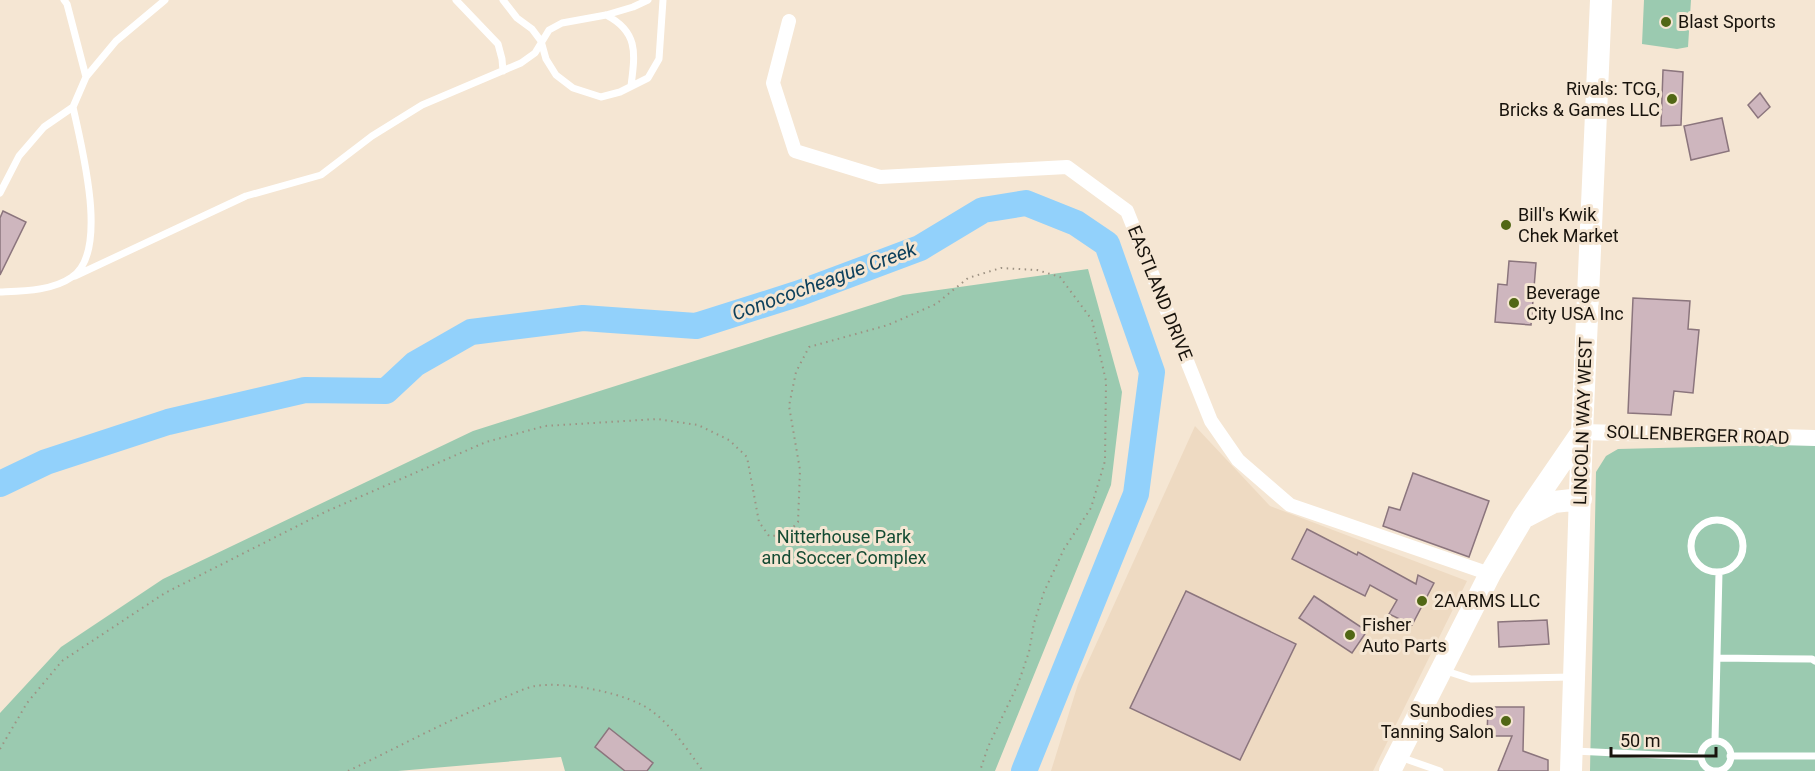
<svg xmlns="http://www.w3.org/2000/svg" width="1815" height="771" viewBox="0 0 1815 771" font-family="Roboto,sans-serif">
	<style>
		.built { fill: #eedac2 }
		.green { fill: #9bcab0 }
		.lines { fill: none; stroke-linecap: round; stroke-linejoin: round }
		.river { stroke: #92d1fb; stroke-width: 26 }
		.building { fill: #ceb6be; stroke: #8b757d; stroke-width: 1.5 }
		.path { stroke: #9d9283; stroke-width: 2; stroke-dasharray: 1.5 4.5; stroke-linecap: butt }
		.service { stroke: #fff; stroke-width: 7 }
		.minor { stroke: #fff; stroke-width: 14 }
		.tertiary { stroke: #fff; stroke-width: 16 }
		.trunk { stroke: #fff; stroke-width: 22 }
		.poi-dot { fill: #516715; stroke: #f5e6d3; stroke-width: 2 }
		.labels { text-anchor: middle; stroke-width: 6; stroke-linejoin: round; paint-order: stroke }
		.poi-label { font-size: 18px; fill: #18130c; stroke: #f5e6d3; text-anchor: start }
		.street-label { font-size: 18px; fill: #18130c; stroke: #f5e6d3 }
		.park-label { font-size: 18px; fill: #144b33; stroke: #f5e6d3 }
		.water-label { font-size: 20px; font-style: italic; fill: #0e415d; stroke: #f5e6d3 }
	</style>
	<rect width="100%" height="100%" fill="#f5e6d3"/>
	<path class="built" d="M1195 426 1270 506 1467 581 1373 771H1051L1078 684Z"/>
	<path class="green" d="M1644 0H1691L1688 47 1677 49 1642 44Z
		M1088 269 1122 392 1111 485 995 771H565L561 757 398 771H0V713L61 647 163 579 473 431 903 295Z
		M1815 444V771H1590L1596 472 1606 456 1618 449Z"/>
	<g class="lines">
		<path class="river" d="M0 484 46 462 168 422 305 390 386 391 415 364 471 332 583 318 696 326 800 293 920 248 983 210 1026 203 1076 223 1107 244 1152 372 1136 494 1024 771"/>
	</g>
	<path class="building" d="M1663 70 1683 72 1681 125 1661 126Z
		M1760 93 1770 107 1758 118 1748 105Z
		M1722 118 1729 151 1691 160 1684 126Z
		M3 211 26 222 0 275V218Z
		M1509 261 1536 263 1531 325 1495 322 1498 284 1507 285Z
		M1633 298 1690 301 1688 329 1699 330 1693 393 1674 391 1671 415 1628 413Z
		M1413 473 1489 501 1469 557 1383 526 1389 507 1400 510Z
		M1307 529 1357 555 1358 552 1416 584 1418 575 1434 583 1412 625 1389 614 1397 600 1370 585 1365 596 1292 559Z
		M1186 591 1296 644 1240 760 1130 708Z
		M1314 596 1367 631 1352 653 1299 618Z
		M1547 620 1549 644 1499 647 1498 622Z
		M1488 707H1524L1523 751 1548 760V771H1498L1512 736H1487Z
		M609 728 653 763 647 771H625L595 747Z"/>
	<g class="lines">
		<path class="path" d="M0 749 27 703 62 661 165 593 325 512 486 442 545 426 657 419 698 425 729 440 747 457 759 522 769 536 786 535 798 522 800 470 789 406 796 372 809 347 888 325 936 304 968 278 1001 268 1037 270 1060 277 1092 320 1106 381 1105 461 1091 508 1064 549 1044 592 1034 623 1029 652 1018 684 988 747 980 771
			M348 771C399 747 449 719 501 699 511 695 524 688 535 686 564 681 630 693 653 712 673 727 688 751 703 771"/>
		<path class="service" d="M64 0 67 4 86 77
			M456 0 498 44 502 59 503 71
			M503 0 517 18 532 29 541 41 546 59 556 75 573 88 601 97 620 92 648 78 659 59 663 0
			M606 15C639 32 635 54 631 86
			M0 193 19 156 44 127 73 107 86 77 116 41 165 0
			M75 276 246 196 321 175 372 136 422 105 521 63 535 53 549 30 562 23 606 15 633 7 648 0
			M0 292C23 291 52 291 72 277 110 252 81 145 73 107
			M1691 546a26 26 0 1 1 52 0a26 26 0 1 1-52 0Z
			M1717 658 1812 659 1815 661
			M1446 671 1471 679 1571 677
			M1715 741 1719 572
			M1701 756a15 15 0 1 1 30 0a15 15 0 1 1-30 0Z
			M1574 751 1701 757
			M1730 756H1815
			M1400 757 1440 771"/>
		<path class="minor" d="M789 21 773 83 795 151 880 177 1067 167 1127 211 1211 421 1238 460 1290 505 1490 574"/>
		<path class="tertiary" d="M1582 432 1815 438"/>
		<path class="trunk" d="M1527 516 1554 502 1581 499
			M1390 771 1490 574 1523 518 1582 432
			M1571 771 1582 432 1601 0"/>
	</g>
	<g class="poi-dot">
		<circle cx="1666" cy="22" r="6"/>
		<circle cx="1672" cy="99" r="6"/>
		<circle cx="1506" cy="225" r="6"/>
		<circle cx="1514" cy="303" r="6"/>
		<circle cx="1422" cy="601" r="6"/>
		<circle cx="1350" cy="635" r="6"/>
		<circle cx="1506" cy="721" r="6"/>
	</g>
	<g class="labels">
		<g class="poi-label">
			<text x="1678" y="28">Blast Sports</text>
			<text x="1660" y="95" text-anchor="end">Rivals: TCG,<tspan x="1660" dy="21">Bricks &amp; Games LLC</tspan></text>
			<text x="1518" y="221">Bill's Kwik<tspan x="1518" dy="21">Chek Market</tspan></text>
			<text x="1526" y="299">Beverage<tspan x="1526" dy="21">City USA Inc</tspan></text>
			<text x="1434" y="607">2AARMS LLC</text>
			<text x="1362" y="631">Fisher<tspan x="1362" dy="21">Auto Parts</tspan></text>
			<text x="1494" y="717" text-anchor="end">Sunbodies<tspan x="1494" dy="21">Tanning Salon</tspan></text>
		</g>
		<g class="street-label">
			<text transform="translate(1160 293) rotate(68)" y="6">EASTLAND DRIVE</text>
			<text transform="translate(1583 421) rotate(-88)" y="6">LINCOLN WAY WEST</text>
			<text transform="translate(1698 435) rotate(2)" y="6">SOLLENBERGER ROAD</text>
		</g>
		<g class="park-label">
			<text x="844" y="543">Nitterhouse Park<tspan x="844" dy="21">and Soccer Complex</tspan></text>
		</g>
		<g class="water-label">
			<text transform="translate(824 281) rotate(-20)" y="7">Conococheague Creek</text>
		</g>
	</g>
	<path d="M1611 747v9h105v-9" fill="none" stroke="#18130c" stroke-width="3"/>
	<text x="1620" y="747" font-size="18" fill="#18130c" stroke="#f5e6d3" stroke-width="4.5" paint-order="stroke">50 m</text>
</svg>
